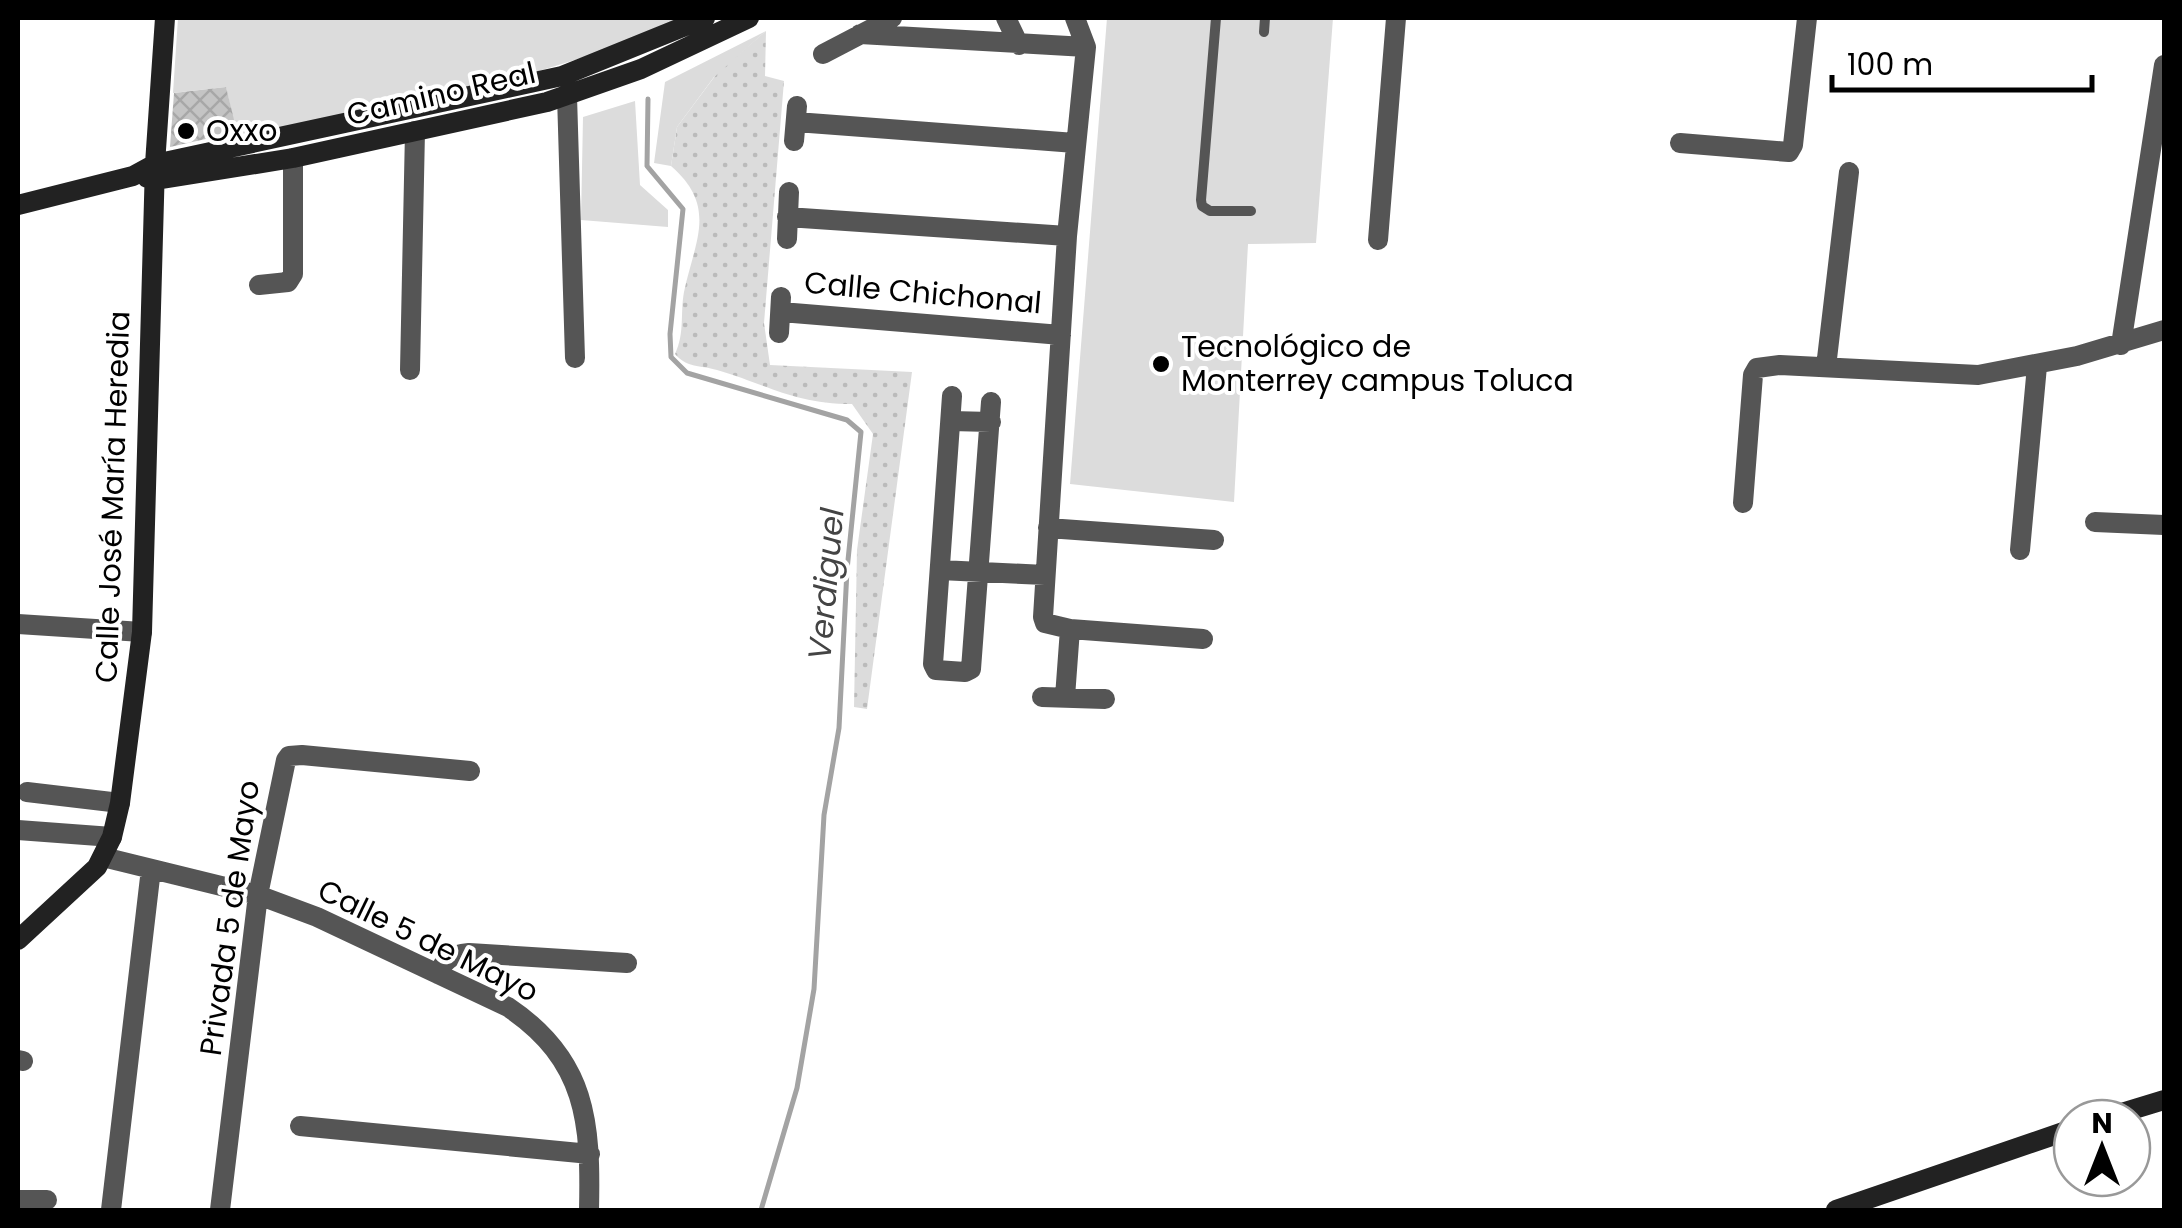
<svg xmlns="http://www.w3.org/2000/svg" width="2182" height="1228" viewBox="0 0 2182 1228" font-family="Poppins,sans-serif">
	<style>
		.grass { fill: url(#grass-dots) }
		.park { fill: #dcdcdc }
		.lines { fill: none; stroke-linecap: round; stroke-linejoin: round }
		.stream { stroke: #a3a3a3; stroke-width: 5 }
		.building { fill: url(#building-cross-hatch) }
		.lane { stroke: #555; stroke-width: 10 }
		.street { stroke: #555; stroke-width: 20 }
		.secondary { stroke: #222; stroke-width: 20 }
		.poi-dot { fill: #000; stroke: #fff; stroke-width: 4 }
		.labels { text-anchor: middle; stroke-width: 8; stroke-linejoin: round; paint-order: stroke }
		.street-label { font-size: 30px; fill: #000; stroke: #fff }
		.poi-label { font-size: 30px; fill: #000; stroke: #fff; text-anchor: start }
		.water-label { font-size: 32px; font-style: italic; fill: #444; stroke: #fff }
	</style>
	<defs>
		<pattern id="grass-dots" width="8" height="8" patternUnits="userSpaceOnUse" patternTransform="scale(2.5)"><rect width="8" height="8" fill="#dcdcdc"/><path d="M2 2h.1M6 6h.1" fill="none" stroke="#bbb" stroke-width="1.8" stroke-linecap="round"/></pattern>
		<pattern id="building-cross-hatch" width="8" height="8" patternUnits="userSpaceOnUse" patternTransform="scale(2.5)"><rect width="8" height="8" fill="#c4c4c4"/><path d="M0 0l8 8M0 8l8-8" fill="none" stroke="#a7a7a7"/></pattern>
	</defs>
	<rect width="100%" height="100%" fill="#fff"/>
	<path class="grass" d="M766 31 765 76 784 81 764 323 770 365 912 372 867 709 854 707 857 550 873 434 852 404C795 404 768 385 717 370 700 365 687 368 675 354 685 333 680 314 684 292 695 240 718 207 671 166L677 127 718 72Z"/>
	<path class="park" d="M178 18H680C542 85 387 105 237 136L226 87 173 93Z
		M1107 18H1333L1316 243 1248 244 1234 502 1070 484Z
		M766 31 714 77 677 127 671 166 654 163 665 82Z
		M635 101 640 185 668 210V227L581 220 583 117Z"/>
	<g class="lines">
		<path class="stream" d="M648 99 647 166 683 209 670 334 671 357 687 373 847 420 861 432 847 570 839 728 824 815 814 989 797 1088 761 1210"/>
	</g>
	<path class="building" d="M226 87 237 132 170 147 174 93Z"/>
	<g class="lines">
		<path class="lane" d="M1216 18 1201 200 1202 206 1210 211H1251
			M1264 32 1265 18"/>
		<path class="street" d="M1006 18 1019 45
			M1075 18 1086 47 1067 236 1043 617 1045 623 1070 629 1203 639
			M860 34 1086 47
			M823 54 892 18
			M567 96 575 358
			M796 122 1075 143
			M794 141 797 106
			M1680 143 1789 152 1793 145 1807 18
			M787 217 1067 236
			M787 239 789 192
			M1378 240 1396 18
			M259 285 288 282 293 274V158
			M781 312 1061 335
			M779 333 781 297
			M2121 345 2164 65
			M1826 367 1849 172
			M410 370 415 131
			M952 396 933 664 936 670 965 672 971 669 991 402
			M951 421 991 422
			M1743 503 1753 375 1757 368 1780 365 1978 375 2077 356 2164 330
			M2095 522 2164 525
			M1048 528 1214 540
			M2020 550 2037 366
			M940 570 1045 575
			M18 624 142 632
			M1042 697 1105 699
			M1065 697 1070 629
			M27 792 120 803
			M18 830 112 837
			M103 857 258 895 317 917 508 1007C587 1060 591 1123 589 1210
			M438 974C445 958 452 955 469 953L627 963
			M18 1060 23 1061
			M300 1126 590 1154
			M18 1200H47
			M111 1210 151 869
			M220 1210 258 895 286 760 289 756 302 755 470 771"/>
		<path class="secondary" d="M147 178 156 180 293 158 547 102 641 69 749 18
			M18 205 133 176 155 164 562 76 705 18
			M18 940 97 867 112 837 120 803 142 632 155 164 165 18
			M2105 1118 2164 1100
			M1836 1210 2072 1129"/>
	</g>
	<g class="poi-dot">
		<circle cx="186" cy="131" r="10"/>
		<circle cx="1161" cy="364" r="10"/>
	</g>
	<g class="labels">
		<g class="street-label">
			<text transform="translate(441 94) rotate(-13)" y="10">Camino Real</text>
			<text transform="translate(923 293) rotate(5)" y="10">Calle Chichonal</text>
			<text transform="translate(113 497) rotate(-88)" y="10">Calle José María Heredia</text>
			<text transform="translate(230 918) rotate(-82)" y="10">Privada 5 de Mayo</text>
			<text transform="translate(428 941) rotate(26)" y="10">Calle 5 de Mayo</text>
		</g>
		<g class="poi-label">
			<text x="206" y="141">Oxxo</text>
			<text x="1181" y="357">Tecnológico de<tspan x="1181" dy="34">Monterrey campus Toluca</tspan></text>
		</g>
		<g class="water-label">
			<text transform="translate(826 584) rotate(-85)" y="11">Verdiguel</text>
		</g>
	</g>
	<rect width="2182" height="1228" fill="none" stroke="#000000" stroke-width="40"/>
	<g transform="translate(2102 1148)"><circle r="48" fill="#ffffff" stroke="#999999" stroke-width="2.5"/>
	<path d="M0-8L18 38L0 25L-18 38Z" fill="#000000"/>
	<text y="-15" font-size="28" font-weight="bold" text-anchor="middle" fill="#000000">N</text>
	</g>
	<path d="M1832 75v15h260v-15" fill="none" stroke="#000000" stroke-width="5"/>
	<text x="1847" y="75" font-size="30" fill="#000000" stroke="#ffffff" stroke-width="8" paint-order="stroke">100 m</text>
</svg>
